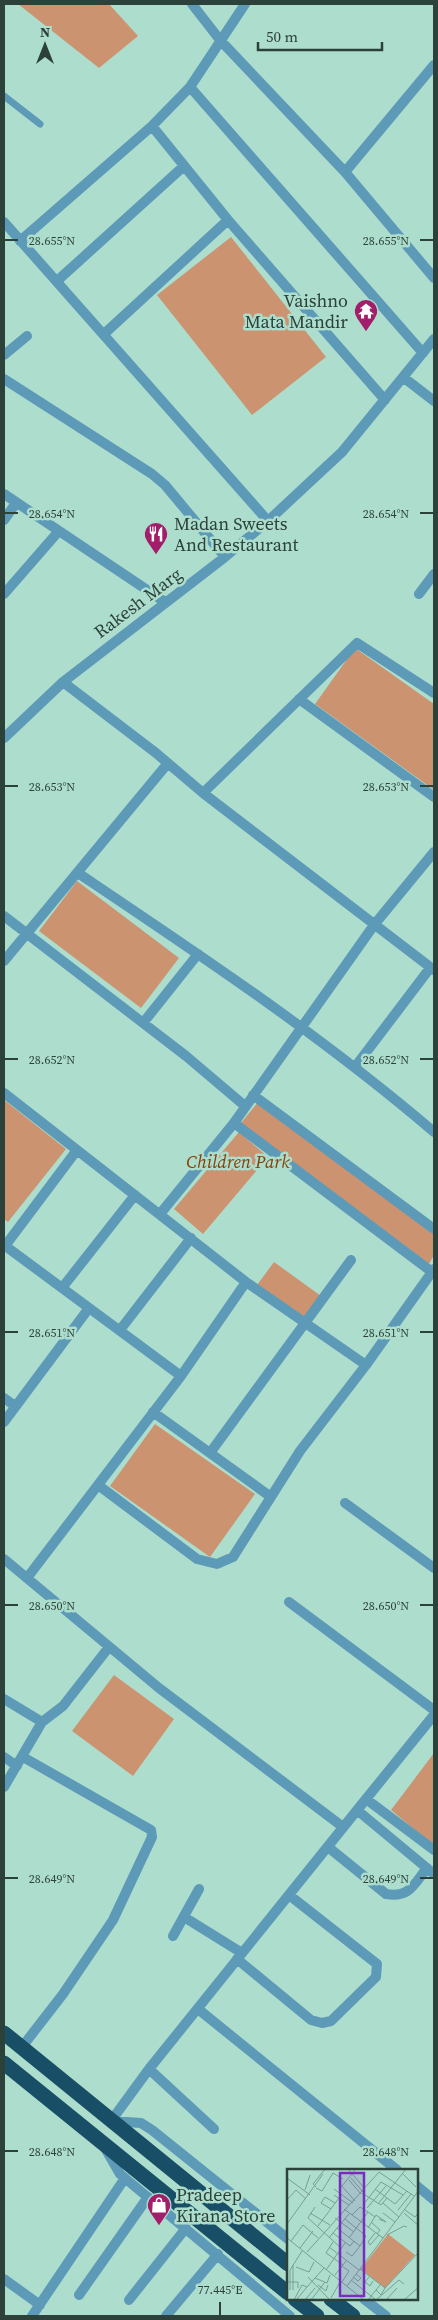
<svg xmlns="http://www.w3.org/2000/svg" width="438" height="2320" viewBox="0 0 438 2320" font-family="'Source Serif 4',serif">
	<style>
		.green { fill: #cc9371 }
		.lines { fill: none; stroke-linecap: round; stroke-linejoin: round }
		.lane { stroke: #5d9ab8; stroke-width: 7 }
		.street { stroke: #5d9ab8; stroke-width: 10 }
		.highway { stroke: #184f67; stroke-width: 15 }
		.ticks { fill: none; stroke: #2c413a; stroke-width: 2 }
		.labels { text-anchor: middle; stroke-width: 5; stroke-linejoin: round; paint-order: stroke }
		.poi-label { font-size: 18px; fill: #2c413a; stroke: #addecd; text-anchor: start }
		.street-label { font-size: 18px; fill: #2c413a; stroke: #addecd }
		.park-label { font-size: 18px; font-style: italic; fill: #853f07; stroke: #addecd }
		.inset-road { fill: none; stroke: #799f92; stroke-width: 1 }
		.view { fill: #7b2cbf; fill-opacity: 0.15; stroke: #7b2cbf; stroke-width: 2.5 }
		.inset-edge { fill: none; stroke: #2c413a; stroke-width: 2.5 }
		.ticks-label { font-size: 12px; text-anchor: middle; fill: #2c413a; stroke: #addecd; stroke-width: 5; stroke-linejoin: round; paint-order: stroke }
	</style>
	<rect width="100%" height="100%" fill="#addecd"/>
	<path class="green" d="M18 4H109L138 36 99 68Z
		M231 237 326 357 252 415 157 295Z
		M355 648 434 704V790L315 704Z
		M77 881 179 958 141 1008 39 931Z
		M4 1100 66 1149 8 1222 4 1219Z
		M258 1102 434 1232V1255L429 1264 241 1123Z
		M239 1132 268 1157 203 1234 174 1209Z
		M274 1262 321 1296 305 1318 257 1285Z
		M155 1424 255 1494 210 1557 110 1486Z
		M114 1675 174 1719 133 1776 72 1731Z
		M434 1753V1846L391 1810Z"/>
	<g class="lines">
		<path class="lane" d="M4 96 40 124"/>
		<path class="street" d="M192 4 220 40 345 172 434 278
			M190 87 423 353
			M152 126 228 220 385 400
			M345 172 434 65
			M4 222 268 521
			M20 241 152 126 190 87 245 4
			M57 281 184 166
			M104 334 228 220
			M4 355 27 336
			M403 377 434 401
			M4 379 152 474 165 485 225 557
			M4 494 165 602
			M4 520 16 503
			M4 594 58 532
			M419 594 434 574
			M63 682 156 753 203 793 434 970
			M299 699 434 797
			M4 738 63 682 225 557 268 521 342 452 434 339
			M203 793 357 643 434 693
			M78 873C200 955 322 1036 434 1132
			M4 916 186 1056 245 1106
			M4 961 168 763
			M143 1023 198 954
			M355 1067 430 968
			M4 1093 246 1282 366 1365 434 1269
			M253 1095 434 1229
			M234 1123 432 1272
			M160 1214 234 1123 374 925 434 852
			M4 1245 181 1376 246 1282
			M5 1246 77 1150
			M62 1288 135 1195
			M120 1330 191 1238
			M4 1398 15 1406
			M153 1412 271 1497
			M4 1422 89 1308
			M210 1453 351 1260
			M98 1485 197 1559 217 1564 233 1557 300 1451 366 1365
			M345 1503 434 1568
			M4 1559 159 1688 343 1827
			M27 1578 181 1376
			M289 1602 434 1710
			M4 1699 42 1722
			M4 1757 17 1766
			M4 1787 42 1722 63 1706 109 1647
			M366 1799 434 1715
			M357 1810 434 1874
			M328 1847 386 1894C410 1898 414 1884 427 1868
			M184 1917 242 1953
			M173 1936 199 1889
			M237 1959 311 2020 322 2023 331 2021 376 1977 377 1964 289 1895
			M198 2009 397 2170
			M22 2047 63 1994 113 1920 152 1837 151 1830 23 1757
			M149 2069 214 2129
			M111 2121 149 2069 366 1799 434 1850
			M112 2121 141 2123 152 2130 288 2239
			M105 2148 120 2174 290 2316
			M417 2186 434 2200
			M4 2279 40 2305
			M79 2295 148 2197
			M364 2299 386 2316
			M129 2300 186 2228
			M32 2316 125 2178
			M166 2316 218 2254"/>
		<path class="highway" d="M4 2033 288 2264
			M4 2063 288 2293
			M295 2299 317 2316
			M331 2299 353 2316"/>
	</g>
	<path class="ticks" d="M5 240H18M420 240H433M5 513H18M420 513H433M5 786H18M420 786H433M5 1059H18M420 1059H433M5 1332H18M420 1332H433M5 1605H18M420 1605H433M5 1878H18M420 1878H433M5 2151H18M420 2151H433M220 2302V2315"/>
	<defs>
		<g id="temple-pin" transform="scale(1.25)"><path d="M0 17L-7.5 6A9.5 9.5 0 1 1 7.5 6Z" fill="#a21d6a" stroke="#addecd"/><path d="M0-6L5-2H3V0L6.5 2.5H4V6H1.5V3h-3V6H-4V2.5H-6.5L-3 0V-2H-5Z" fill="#fff"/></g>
		<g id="restaurant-pin" transform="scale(1.25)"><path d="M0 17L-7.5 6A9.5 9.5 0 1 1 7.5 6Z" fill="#a21d6a" stroke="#addecd"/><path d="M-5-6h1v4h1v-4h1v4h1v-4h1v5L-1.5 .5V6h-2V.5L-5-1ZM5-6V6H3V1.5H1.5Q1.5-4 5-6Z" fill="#fff"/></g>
		<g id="shop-pin" transform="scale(1.25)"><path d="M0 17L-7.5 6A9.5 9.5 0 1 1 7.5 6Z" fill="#a21d6a" stroke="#addecd"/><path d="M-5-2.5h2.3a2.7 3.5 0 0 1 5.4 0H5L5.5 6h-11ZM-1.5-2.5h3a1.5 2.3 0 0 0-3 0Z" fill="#fff"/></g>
	</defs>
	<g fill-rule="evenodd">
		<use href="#temple-pin" x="366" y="311"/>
		<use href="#restaurant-pin" x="156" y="534"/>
		<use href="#shop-pin" x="159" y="2205"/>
	</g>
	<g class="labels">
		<g class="poi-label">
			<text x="348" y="307" text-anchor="end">Vaishno<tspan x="348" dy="21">Mata Mandir</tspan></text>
			<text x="174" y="530">Madan Sweets<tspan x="174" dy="21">And Restaurant</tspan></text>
			<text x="176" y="2201">Pradeep<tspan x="176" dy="21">Kirana Store</tspan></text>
		</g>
		<g class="street-label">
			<text transform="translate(138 603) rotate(-37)" y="6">Rakesh Marg</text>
		</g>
		<g class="park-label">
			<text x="238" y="1168">Children Park</text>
		</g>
	</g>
	<g transform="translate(287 2169)">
		<rect width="131" height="131" fill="#addecd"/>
		<path d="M101 65 128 86 98 119 74 100Z" fill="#cc9371"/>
		<path class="inset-road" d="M61 0 78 20M115 4 129 18M0 9 23 26M64 9 76 23M62 11 74 25M53 15 68 32M55 17 69 0M29 18 26 15 38 0M29 19 35 22 46 4 56 10M47 20 66 34M88 20 108 35 120 22M18 21 23 6M75 24 94 36 100 29M47 26 62 36M0 31 9 21 19 30M96 34 112 48M91 35 119 0M76 36 94 13 116 26M28 38 21 49 54 79M80 39 99 17M44 40 34 34 38 28 48 34M57 40 96 69M111 41 124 25M118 41 128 48 132 43M23 44 43 56M96 44 108 53M117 44 132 57M65 46 73 38 81 43M48 49 67 63M84 53 93 61 90 65M0 55 36 5M31 57 52 29M50 59 62 45M81 59 89 46 99 53 92 50M46 64 63 77 67 72M88 64 81 73 83 76 92 66M100 66 117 57 120 58M0 69 77 131M42 69 50 59 73 77 79 67 58 50M62 69 81 43 88 48M4 72 16 56 31 69M46 73 39 84 56 96M42 78 72 101M13 79 26 62M20 83 92 3 127 27M59 83 65 87 73 77M6 96V121M55 97 62 102 55 113M9 98 22 103 27 93M73 100 132 21M39 101 58 74M48 106 59 92M21 108 43 131M66 108 71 112 74 109 69 105M82 108 78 113 83 117 86 112M28 109 40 114 43 106M64 111 89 131M0 113H11V119M31 116 39 122 41 116M60 117 73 100 98 119 132 83M3 121V101L15 82M89 121 94 126 98 119M44 129 53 113M10 130 20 118M7 131 15 116 20 118 37 99M18 131 28 119M24 131 38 113M81 131 93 116M89 131 112 111 117 115M99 131 110 119M117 131 132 118"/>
		<path class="view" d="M53 4H77V127H53Z"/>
		<rect width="131" height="131" class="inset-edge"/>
	</g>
	<g class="ticks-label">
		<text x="52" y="245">28.655°N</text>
		<text x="386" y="245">28.655°N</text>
		<text x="52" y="518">28.654°N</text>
		<text x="386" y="518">28.654°N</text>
		<text x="52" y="791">28.653°N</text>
		<text x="386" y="791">28.653°N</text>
		<text x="52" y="1064">28.652°N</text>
		<text x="386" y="1064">28.652°N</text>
		<text x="52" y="1337">28.651°N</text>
		<text x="386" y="1337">28.651°N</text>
		<text x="52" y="1610">28.650°N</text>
		<text x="386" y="1610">28.650°N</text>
		<text x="52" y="1883">28.649°N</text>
		<text x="386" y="1883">28.649°N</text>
		<text x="52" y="2156">28.648°N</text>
		<text x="386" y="2156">28.648°N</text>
		<text x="220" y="2294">77.445°E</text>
	</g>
	<rect width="438" height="2320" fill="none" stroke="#2c413a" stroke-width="10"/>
	<g transform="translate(45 45)" stroke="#addecd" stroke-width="4" paint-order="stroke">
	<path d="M0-4L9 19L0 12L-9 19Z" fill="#2c413a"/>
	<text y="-8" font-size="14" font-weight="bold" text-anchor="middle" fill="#2c413a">N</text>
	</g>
	<path d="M258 42v8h124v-8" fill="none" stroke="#2c413a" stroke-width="2.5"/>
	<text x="266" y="42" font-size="15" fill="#2c413a" stroke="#addecd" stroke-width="4" paint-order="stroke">50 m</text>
</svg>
